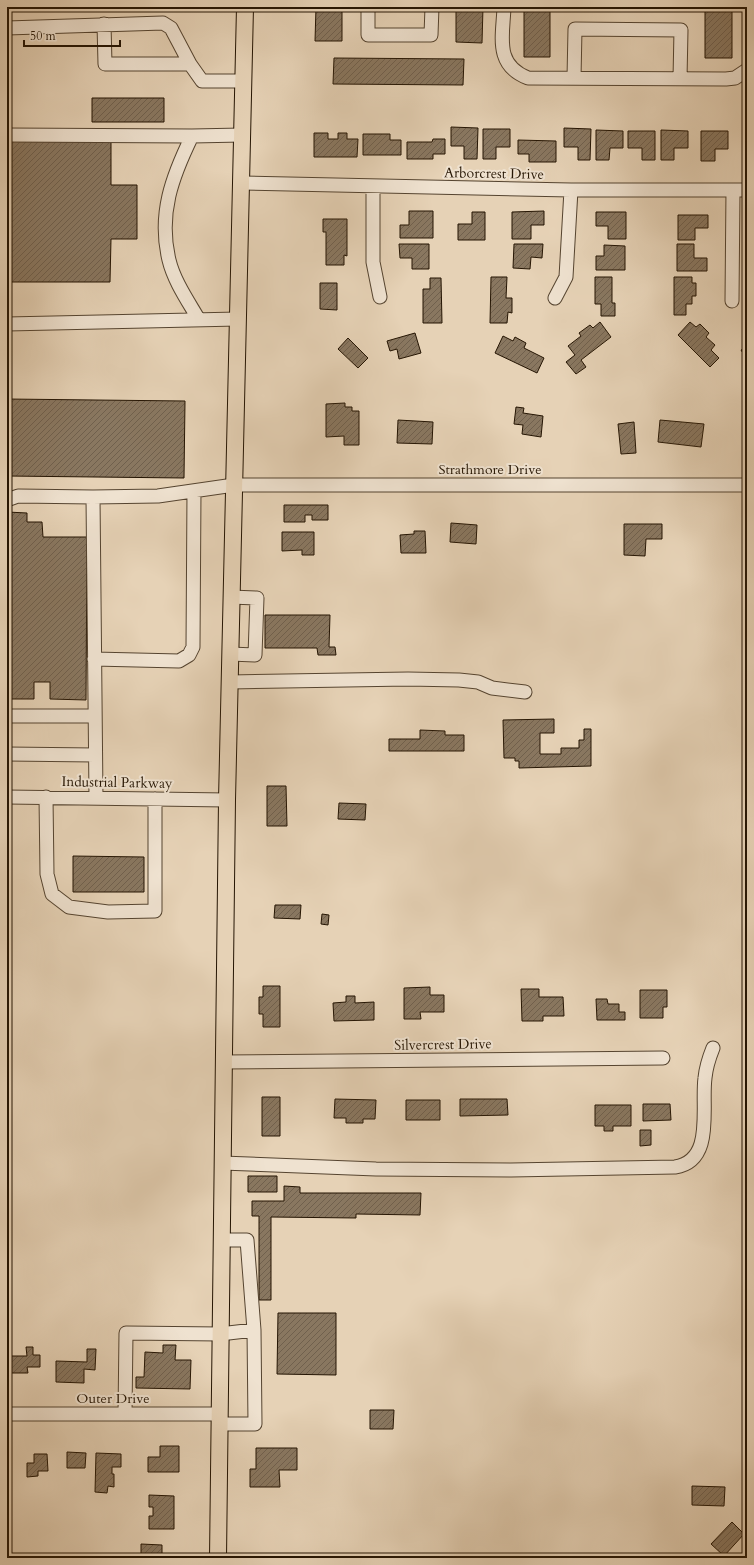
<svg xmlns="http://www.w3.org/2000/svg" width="754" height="1565" viewBox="0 0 754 1565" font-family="Cardo,serif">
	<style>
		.building { fill: url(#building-hatch); stroke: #251503 }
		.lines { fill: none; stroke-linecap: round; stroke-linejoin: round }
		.minor-casing { stroke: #554430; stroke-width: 15 }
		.major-casing { stroke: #251503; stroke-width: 18 }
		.minor { stroke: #efe2d0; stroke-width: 13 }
		.major { stroke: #e6d2b6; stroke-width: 16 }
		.labels { text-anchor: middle; stroke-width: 4; stroke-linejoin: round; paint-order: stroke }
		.street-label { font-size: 14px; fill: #251503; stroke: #efe2d0 }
	</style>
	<defs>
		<pattern id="building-hatch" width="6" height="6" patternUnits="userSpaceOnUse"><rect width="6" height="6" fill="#897760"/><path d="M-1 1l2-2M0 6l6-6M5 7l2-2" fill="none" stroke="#70604d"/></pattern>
	</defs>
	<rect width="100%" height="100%" fill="#e6d2b6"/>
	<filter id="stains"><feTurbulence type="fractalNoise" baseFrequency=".005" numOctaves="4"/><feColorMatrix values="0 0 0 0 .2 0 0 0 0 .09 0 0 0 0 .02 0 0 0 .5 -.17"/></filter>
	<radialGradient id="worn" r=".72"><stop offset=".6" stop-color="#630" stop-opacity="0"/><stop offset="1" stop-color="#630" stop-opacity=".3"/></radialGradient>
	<path class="building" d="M316 7H342V41H315Z
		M456 7H483L482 43 456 42Z
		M524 7H550V57H524Z
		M705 7H732V58H705Z
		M334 58 464 59 463 85 333 84Z
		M92 98H164V122H92Z
		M451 127 478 128 477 159H464V146H451Z
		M564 128 591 129 590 160H578V147H564Z
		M483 129H510V147H496V159H483Z
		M596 130 623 131V148H610L609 160H596Z
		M661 130 688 131V148H674V160H661Z
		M743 130H747V148H743Z
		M628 131H655V160H642V148H628Z
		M701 131H728V149H715V161H701Z
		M314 133H328V139H338V133H347V139H358L357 157H314Z
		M363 134H390V140H401V155H363Z
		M433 139H445V154H433V159H407V142H432Z
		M518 140 556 141V162H529V154H518Z
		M7 141H111V185H137V239H111L110 282H7Z
		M409 211H433V238H400V225H409Z
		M544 211V225H531V239H512V212Z
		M472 212H485V240H458V224H472Z
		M596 212H626V239H608V226H596Z
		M678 215H708V228H695V240H678Z
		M323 219H347V256L344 255V265H326V232H323Z
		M399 244H429V269H412V258H400Z
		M514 244H543L542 258 531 257 530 269 513 268Z
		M677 244H694V258H707V271H677Z
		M604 245 625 246V270H596V256H604Z
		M491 277H507L506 298H512V313L508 312 507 323H490Z
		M595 277H612V303H615V316H601V304H595Z
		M674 277H692V283H696V296H692V304H686V315H674Z
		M430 278H441L442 323H423V289H430Z
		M320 283H337V310L320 309Z
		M600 322 611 337 581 360 586 367 576 374 566 362 575 355 568 346 581 336 579 333 590 325 593 328Z
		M690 322 696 327 700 324 709 333 706 337 715 345 711 350 719 358 710 367 678 335Z
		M415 333 421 353 399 359 397 349 390 351 387 341Z
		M503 336 513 341 515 337 526 343 524 348 544 358 537 373 495 353Z
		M348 338 368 358 358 368 338 349Z
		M747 347V360L741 350Z
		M7 399 185 401 184 478 7 476Z
		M345 403V407H352V411H359V445H344V436L326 437V404Z
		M516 407 524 408 523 413 543 416 541 437 522 434 523 425 514 424Z
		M398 420 433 422 432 444 397 443Z
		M660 420 704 424 701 447 658 442Z
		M634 422 636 453 621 454 618 424Z
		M284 505H328V520H312V515H305V522H284Z
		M7 512 27 513V522H42L43 537H87L86 700 50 699V682H34V699H7Z
		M451 523 477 525 476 544 450 542Z
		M624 524H662V539H646L645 556 624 555Z
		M414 531H425L426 553H401L400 535 414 534Z
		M282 532H314V555H302V550L282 551Z
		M265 615H330L329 647H335L336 655H318L317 648H265Z
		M554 719V733H540V754H561V748H579V740H584V729H591V766L519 768V761H515V758H504L503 720Z
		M420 730 445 731V735H464V751H389V739H420Z
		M267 786H286L287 826H267Z
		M339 803 366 804 365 820 338 819Z
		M7 849H9L8 936H7Z
		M73 856 144 857V892H73Z
		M275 905H301L300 919 274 918Z
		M322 914 329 915 328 925 321 924Z
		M263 986H280V1027H263V1014H259V997H263Z
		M430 987V995H444V1012H420L421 1019H404V988Z
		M521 989H539V997H563L564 1016H543V1021H522Z
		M640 990H667V1007H663V1018H640Z
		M346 996H355V1003L374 1002V1020L334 1021 333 1003 346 1002Z
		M596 999H607L608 1004H619V1012H625V1020H597Z
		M262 1097H280V1136H262Z
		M335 1099 376 1100 375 1119H363V1123H346V1118H334Z
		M460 1099H507L508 1115 460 1116Z
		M406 1100H440V1120H406Z
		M643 1104H670L671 1120 643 1121Z
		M595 1105H631V1126H613V1131H604V1126H595Z
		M640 1130H651V1145L640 1146Z
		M248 1176H277V1192H248Z
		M284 1186 300 1187V1193H421L420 1215 356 1214V1218L271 1217V1300H259V1216H252V1201H284Z
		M278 1313H336V1375L277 1374Z
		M163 1345H176L175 1360H191L190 1389 136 1388V1377H144L145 1352 163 1353Z
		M26 1347H33V1355H40V1367H27L28 1373H10L9 1356H27Z
		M87 1349H96L95 1370 84 1369V1383L56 1382V1361L87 1362Z
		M370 1410H394L393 1429H370Z
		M160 1446H179V1472H148V1457H160Z
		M256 1448H297V1470H279L280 1487H250V1469H256Z
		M67 1452 86 1453 85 1468H67Z
		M96 1453 121 1454V1467H112V1474H114V1487L108 1486 107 1493 95 1492Z
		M34 1454H47L48 1471H38V1476L27 1477V1463H34Z
		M692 1486 725 1487 724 1506 692 1505Z
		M149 1495 174 1496V1529H149V1516H153V1507H149Z
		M732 1522 744 1534 724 1556 711 1544Z
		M141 1544 162 1545V1558L141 1557Z
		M164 1557H190V1558H164Z"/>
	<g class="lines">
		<g class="minor-casing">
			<path id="minor" d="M368 7V35H431L432 7
				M504 7C503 36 494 65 528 78L726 79 735 78 747 70
				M104 24 105 64H190
				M7 28 163 23 171 28 190 64 202 81H243
				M574 78 575 29 681 30 680 79
				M7 135 192 136
				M241 183 571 190H747
				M373 187V262L380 297
				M555 298 566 277 571 190
				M732 301 733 190
				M199 320C188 301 174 281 169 260 158 214 172 177 192 136L242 135
				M7 324 238 319
				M93 497 158 496 234 485H747
				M7 500 18 496 93 497 96 798
				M230 654 255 655 257 598 231 597
				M94 659 179 661 189 655 193 647 194 491
				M230 682 408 679 459 680 478 682 492 688 525 692
				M7 716H95
				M7 754 95 755
				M7 797 227 800
				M46 797 47 874 52 894 69 907 108 912 155 911V799
				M223 1062 663 1058
				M222 1163 376 1169 511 1170 675 1167C715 1161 701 1107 705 1078 706 1067 709 1058 713 1048
				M221 1240H247L254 1330
				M7 1414H220
				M125 1414 126 1333 220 1334 254 1330 255 1424H220"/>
		</g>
		<g class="major-casing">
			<path id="major" d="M218 1558 227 800 245 7"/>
		</g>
		<use href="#minor" class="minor"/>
		<use href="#major" class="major"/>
	</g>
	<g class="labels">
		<g class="street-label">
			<text transform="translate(494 173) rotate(1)" y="5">Arborcrest Drive</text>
			<text x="490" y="474">Strathmore Drive</text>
			<text transform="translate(117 782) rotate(1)" y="5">Industrial Parkway</text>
			<text transform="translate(443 1044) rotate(-1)" y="5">Silvercrest Drive</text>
			<text x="113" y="1403">Outer Drive</text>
		</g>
	</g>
	<rect width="754" height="1565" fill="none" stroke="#e6d2b6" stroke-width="24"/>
	<rect x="8" y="8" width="738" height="1549" fill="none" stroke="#251503" stroke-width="2"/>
	<rect x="12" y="12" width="730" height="1541" fill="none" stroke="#251503"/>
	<path d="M24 40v6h96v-6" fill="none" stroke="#251503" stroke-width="2"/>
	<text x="30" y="40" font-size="12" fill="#251503" stroke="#efe2d0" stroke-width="3" paint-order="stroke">50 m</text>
	<rect width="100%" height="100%" filter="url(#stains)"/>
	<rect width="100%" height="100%" fill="url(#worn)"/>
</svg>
